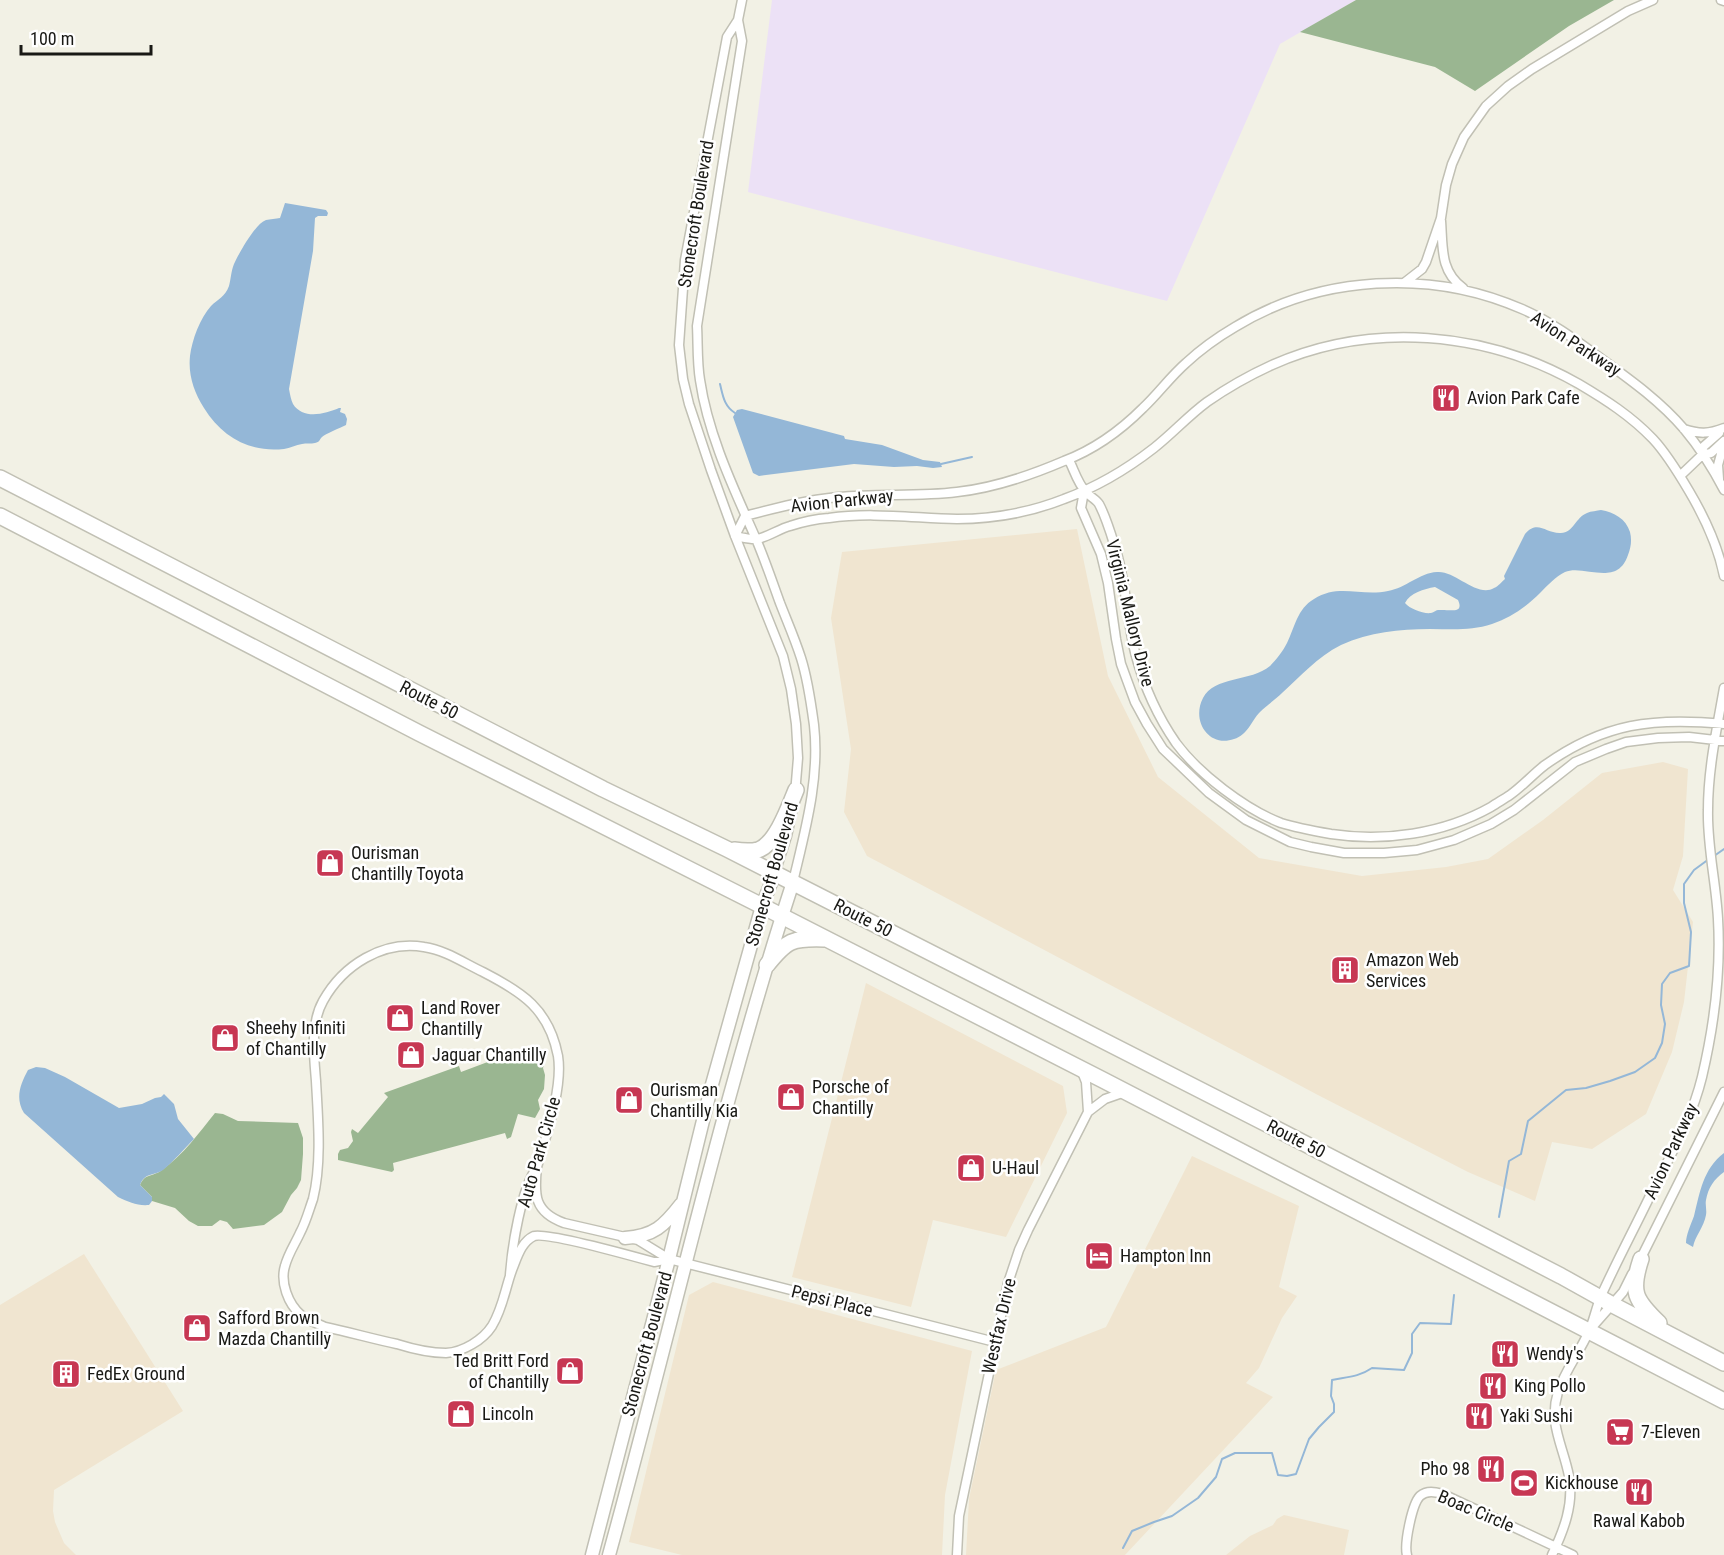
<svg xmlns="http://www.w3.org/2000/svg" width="1724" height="1555" viewBox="0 0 1724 1555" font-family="'Roboto Condensed',sans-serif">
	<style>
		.industrial { fill: #f0e5d0 }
		.education { fill: #ece1f6 }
		.forest { fill: #9ab691 }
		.water { fill: #94b7d7; fill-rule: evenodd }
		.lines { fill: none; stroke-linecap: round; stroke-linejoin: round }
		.stream { stroke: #94b7d7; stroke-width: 2 }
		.street-casing { stroke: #c1c0b4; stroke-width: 11 }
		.secondary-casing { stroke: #c1c0b4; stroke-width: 15 }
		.highway-casing { stroke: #c1c0b4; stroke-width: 18 }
		.street { stroke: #fff; stroke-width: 8 }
		.secondary { stroke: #fff; stroke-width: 12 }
		.highway { stroke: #fff; stroke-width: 15 }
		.labels { text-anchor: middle; stroke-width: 5; stroke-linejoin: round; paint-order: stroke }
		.street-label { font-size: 18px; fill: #191915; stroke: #fff }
		.poi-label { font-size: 18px; fill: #191915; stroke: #fff; text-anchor: start }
	</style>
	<rect width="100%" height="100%" fill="#f2f1e5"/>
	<path class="industrial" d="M1077 529 1108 676 1158 777 1259 858 1362 876 1446 867 1488 859 1543 820 1602 773 1663 762 1688 769 1683 856 1673 890 1693 922 1684 1002 1672 1052 1646 1114 1592 1149 1552 1142 1535 1201 1468 1172 1316 1094 867 856 844 812 851 749 831 618 842 552Z
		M866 983 1063 1086 1067 1113 1006 1237 933 1220 911 1307 792 1277Z
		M1192 1156 1299 1206 1279 1287 1297 1296 1282 1318 1259 1368 1246 1383 1273 1397 1125 1555H966L969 1499 996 1370 1106 1327Z
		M84 1254 183 1411 54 1490 53 1511 55 1522 64 1543 76 1555H0V1305Z
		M713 1282 972 1351 945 1495 942 1555H682L629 1542 689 1295Z
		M1284 1515 1349 1530 1344 1555H1226L1250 1536 1273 1525 1277 1519Z"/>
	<path class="education" d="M772 0H1356L1280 44 1167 301 748 192Z"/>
	<path class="forest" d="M1356 0H1614L1569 26 1475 91 1435 67 1300 32Z
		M535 1052 544 1054 545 1062 543 1068 545 1075 544 1089 538 1100 540 1109 535 1118 518 1114 511 1137 507 1139 505 1133 393 1163 394 1170 392 1172 338 1160V1154L340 1150 348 1148 353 1141 351 1132 352 1129 358 1133 388 1097 384 1093 459 1066 461 1072 509 1054 530 1057Z
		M215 1113 223 1114 238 1121 298 1123 303 1138V1154L301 1180 297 1188 291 1195 282 1212 264 1225 233 1229 227 1222 220 1220 212 1226H198L189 1221 175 1208 152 1201V1197L140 1185C145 1173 153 1177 162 1170 183 1155 199 1133 215 1113Z"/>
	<path class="water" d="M285 203 326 210 328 213 327 216H318L315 218 313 251 289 389C290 394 291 400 293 404 303 420 325 414 339 408H341L340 412 345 414 347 419 346 425C340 428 325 434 322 437 319 440 320 442 315 443 311 444 306 443 302 444 296 445 290 448 284 449 250 453 222 437 204 408 194 392 188 375 190 356 192 340 200 318 211 306 218 299 225 297 229 286 231 279 231 271 234 264 239 253 255 224 266 220 270 219 276 219 280 218Z
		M742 409 844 436 845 439 882 445 923 460 940 462 942 467 933 468 917 466 894 467 854 464 759 476 753 473 733 417 737 410Z
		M1601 510C1614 512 1626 519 1630 532 1632 540 1631 547 1628 555 1617 588 1584 564 1565 572 1555 577 1548 585 1540 593 1526 607 1510 618 1492 624 1471 631 1452 629 1430 629 1399 629 1370 632 1341 645 1317 657 1301 676 1282 693 1275 700 1267 705 1260 712 1251 721 1248 735 1234 739 1209 748 1191 721 1203 698 1214 676 1251 682 1270 666 1276 660 1283 651 1287 643 1295 627 1297 609 1314 599 1339 583 1361 597 1388 591 1406 588 1419 573 1437 572 1455 570 1477 598 1494 588 1499 586 1501 582 1505 579L1504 576 1525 534C1538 519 1546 534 1561 533 1573 533 1576 517 1587 513 1591 511 1597 511 1601 510ZM1435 587 1458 600C1465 615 1447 609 1440 610 1434 610 1436 612 1431 613 1423 614 1410 609 1405 603 1410 593 1424 589 1435 587Z
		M36 1067 45 1068 65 1077 119 1108 142 1104 155 1098 161 1097 164 1094 174 1104 178 1119 194 1139C184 1149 174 1161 163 1170 154 1176 145 1172 140 1185L152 1197V1201L149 1205C137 1206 129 1202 118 1197L24 1113C15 1098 20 1085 28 1070Z
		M1724 1153V1172C1714 1179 1708 1188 1706 1200 1705 1205 1707 1210 1706 1215 1704 1227 1695 1236 1693 1247L1686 1243C1686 1235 1691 1224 1694 1216 1700 1192 1703 1169 1724 1153Z"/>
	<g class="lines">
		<path class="stream" d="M720 384C723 396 724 406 735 413
			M941 464 972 457
			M1714 856 1724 849
			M1499 1217 1509 1161 1521 1154 1528 1121 1566 1090 1586 1088 1610 1081 1635 1072 1655 1058 1662 1043 1665 1024 1661 1005 1662 984 1670 973 1689 966 1691 932 1684 903V884L1694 870 1709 859
			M1123 1548 1132 1531 1154 1522 1172 1516 1198 1498 1216 1477 1222 1459 1235 1453H1272L1278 1475 1287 1476 1296 1474 1309 1439 1319 1427 1334 1412V1404L1331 1396 1332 1380C1347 1377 1359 1377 1372 1368L1404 1370 1412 1353V1334L1420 1323 1451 1324 1454 1295"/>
		<g class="street-casing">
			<path id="street" d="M742 0 738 20 742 41 697 326C698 344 697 362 700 380 708 435 734 489 756 539 765 560 772 581 780 603 787 621 795 639 801 658 808 680 811 703 814 725 820 779 805 831 793 882
				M1721 0 1724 1
				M738 20 727 37 685 260 679 345 683 379 689 404 711 470 735 536 783 656 791 689 796 724 798 758 795 794
				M1441 221C1443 248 1440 271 1463 288
				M1404 283 1422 269 1426 262 1441 218 1446 185 1452 164 1464 137 1486 106 1508 86 1532 69 1628 11 1653 0
				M1684 429C1699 434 1709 434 1724 428
				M1702 455 1703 447 1719 433
				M1069 460C1074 470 1078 484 1086 492 1090 497 1096 499 1099 504 1106 517 1111 534 1115 547 1127 583 1126 620 1136 656 1144 686 1158 717 1176 743 1199 774 1245 809 1281 823 1297 828 1314 831 1331 834 1384 842 1443 834 1491 807 1497 803 1504 799 1510 795 1523 786 1533 774 1545 765 1604 723 1654 717 1724 724
				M1680 476 1702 455 1711 453 1724 441
				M1719 479 1718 465 1724 443
				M1084 491 1081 508 1101 554 1108 583 1116 639 1121 664 1135 702 1147 724 1163 749 1209 793 1246 820 1290 842 1311 847 1344 853H1384L1417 850 1454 840 1491 824 1514 810 1575 762 1606 749 1626 742 1658 738 1689 737 1724 741
				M735 536C741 537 751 540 757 539 768 537 779 529 790 526 802 522 816 519 829 518 871 512 914 518 957 519 993 519 1031 512 1064 499 1097 487 1127 469 1154 448 1173 433 1188 416 1207 402 1227 388 1250 375 1272 365 1371 321 1486 331 1579 384 1606 400 1631 416 1653 439 1667 454 1679 474 1689 491 1705 518 1718 546 1724 576
				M735 536 745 516C776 508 806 500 838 497 878 493 917 497 957 492 994 488 1029 476 1064 461 1093 450 1121 430 1143 408 1158 394 1170 377 1186 363 1200 350 1218 337 1235 327 1320 275 1431 269 1522 309 1552 322 1577 341 1603 360 1632 381 1661 402 1684 429 1700 448 1713 469 1724 490
				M775 873 787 836 792 813
				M1081 1069 1086 1082 1088 1112
				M537 1167C534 1195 534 1212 564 1223L638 1240 669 1259 995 1342
				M1640 1260 1724 1092
				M510 1275C512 1247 521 1189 537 1167 546 1136 563 1088 558 1056 549 1009 522 992 483 972 464 963 445 950 424 947 383 940 343 965 323 1001 310 1024 314 1056 316 1081 318 1118 322 1163 313 1199 309 1210 306 1222 300 1233 295 1244 288 1254 285 1266 280 1282 288 1304 301 1315 308 1321 317 1323 325 1327 349 1332 373 1339 397 1344 413 1349 429 1353 446 1353 463 1352 483 1340 492 1326 503 1308 505 1289 512 1270 517 1258 521 1242 534 1236 546 1232 636 1257 654 1262L669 1259
				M1593 1326 1623 1292 1632 1274
				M957 1555 959 1516 1008 1283 1019 1250 1028 1230 1088 1112 1105 1099 1125 1092
				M1407 1555C1404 1544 1412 1504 1420 1496 1427 1490 1435 1492 1443 1494L1573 1555
				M1552 1555C1564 1530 1574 1504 1569 1476 1563 1445 1548 1424 1558 1392 1565 1370 1580 1352 1589 1331 1594 1320 1596 1308 1601 1296 1616 1263 1633 1231 1649 1198 1669 1157 1691 1122 1702 1077 1714 1026 1721 971 1718 919 1716 882 1707 846 1708 810 1708 769 1717 728 1724 688"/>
		</g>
		<g class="secondary-casing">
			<path id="secondary" d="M625 1238C654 1236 664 1226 681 1204
				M592 1555 669 1259 711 1088 762 906 775 873
				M609 1555C671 1331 721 1104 793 882"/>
		</g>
		<g class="highway-casing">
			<path id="highway" d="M0 478 603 789 727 849 1265 1123 1561 1276 1613 1305 1724 1363
				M0 516 419 733 762 906 1103 1080 1724 1401
				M734 850C741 851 750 852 758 850 776 844 789 807 796 790
				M767 965C787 940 792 938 824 939
				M1641 1259C1630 1292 1635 1300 1659 1323"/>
		</g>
		<use href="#street" class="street"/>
		<use href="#secondary" class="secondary"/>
		<use href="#highway" class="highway"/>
	</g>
	<defs>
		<g id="restaurant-square" transform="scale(1.5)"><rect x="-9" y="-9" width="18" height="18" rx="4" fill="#c73753" stroke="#fff"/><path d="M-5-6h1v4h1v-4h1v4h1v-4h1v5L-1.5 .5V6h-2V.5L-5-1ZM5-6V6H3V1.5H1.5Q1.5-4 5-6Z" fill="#fff"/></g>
		<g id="shop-square" transform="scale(1.5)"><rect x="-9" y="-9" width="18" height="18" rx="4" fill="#c73753" stroke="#fff"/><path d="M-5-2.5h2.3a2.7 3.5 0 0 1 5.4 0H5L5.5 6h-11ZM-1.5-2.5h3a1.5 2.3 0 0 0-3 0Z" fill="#fff"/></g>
		<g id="building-square" transform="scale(1.5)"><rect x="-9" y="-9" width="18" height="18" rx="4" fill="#c73753" stroke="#fff"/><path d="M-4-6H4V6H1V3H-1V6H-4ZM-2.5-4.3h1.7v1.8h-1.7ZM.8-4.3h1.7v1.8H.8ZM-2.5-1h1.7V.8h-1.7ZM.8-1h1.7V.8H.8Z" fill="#fff"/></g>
		<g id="hotel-square" transform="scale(1.5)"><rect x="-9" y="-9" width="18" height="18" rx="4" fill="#c73753" stroke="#fff"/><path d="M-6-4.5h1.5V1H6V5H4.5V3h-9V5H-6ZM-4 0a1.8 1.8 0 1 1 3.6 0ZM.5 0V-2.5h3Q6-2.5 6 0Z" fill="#fff"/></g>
		<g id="supermarket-square" transform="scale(1.5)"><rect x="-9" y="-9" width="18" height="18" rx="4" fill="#c73753" stroke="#fff"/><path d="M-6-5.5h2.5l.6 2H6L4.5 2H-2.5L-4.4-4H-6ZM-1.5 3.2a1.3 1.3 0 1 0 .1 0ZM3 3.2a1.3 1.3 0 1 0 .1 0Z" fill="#fff"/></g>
		<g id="stadium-square" transform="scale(1.5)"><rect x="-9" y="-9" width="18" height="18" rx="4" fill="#c73753" stroke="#fff"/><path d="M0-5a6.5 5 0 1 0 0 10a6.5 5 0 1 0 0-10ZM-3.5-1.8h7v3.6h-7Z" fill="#fff"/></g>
	</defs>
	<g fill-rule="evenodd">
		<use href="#restaurant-square" x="1446" y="398"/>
		<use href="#shop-square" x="330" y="863"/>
		<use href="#building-square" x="1345" y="970"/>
		<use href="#shop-square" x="400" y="1018"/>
		<use href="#shop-square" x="225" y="1038"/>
		<use href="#shop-square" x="411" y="1055"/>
		<use href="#shop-square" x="791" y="1097"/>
		<use href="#shop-square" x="629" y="1100"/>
		<use href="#shop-square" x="971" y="1168"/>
		<use href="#hotel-square" x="1099" y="1256"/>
		<use href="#shop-square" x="197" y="1328"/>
		<use href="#restaurant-square" x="1505" y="1354"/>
		<use href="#shop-square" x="570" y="1371"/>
		<use href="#building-square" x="66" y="1374"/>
		<use href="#restaurant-square" x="1493" y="1386"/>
		<use href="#shop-square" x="461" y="1414"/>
		<use href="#restaurant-square" x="1479" y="1416"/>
		<use href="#supermarket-square" x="1620" y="1432"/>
		<use href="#restaurant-square" x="1491" y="1469"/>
		<use href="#stadium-square" x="1524" y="1483"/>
		<use href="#restaurant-square" x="1639" y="1492"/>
	</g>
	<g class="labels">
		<g class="street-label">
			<text transform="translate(696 214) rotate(-81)" y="6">Stonecroft Boulevard</text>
			<text transform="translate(1576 344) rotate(33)" y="6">Avion Parkway</text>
			<text transform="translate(842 501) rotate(-6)" y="6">Avion Parkway</text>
			<text transform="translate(1130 613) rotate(76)" y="6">Virginia Mallory Drive</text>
			<text transform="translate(429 700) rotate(27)" y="6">Route 50</text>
			<text transform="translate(772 874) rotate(-74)" y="6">Stonecroft Boulevard</text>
			<text transform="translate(863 918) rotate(27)" y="6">Route 50</text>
			<text transform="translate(1296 1139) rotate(27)" y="6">Route 50</text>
			<text transform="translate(1671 1151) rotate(-65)" y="6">Avion Parkway</text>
			<text transform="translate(539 1152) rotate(-74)" y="6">Auto Park Circle</text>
			<text transform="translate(832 1301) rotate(14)" y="6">Pepsi Place</text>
			<text transform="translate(999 1326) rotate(-77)" y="6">Westfax Drive</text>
			<text transform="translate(647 1344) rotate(-75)" y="6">Stonecroft Boulevard</text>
			<text transform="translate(1476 1511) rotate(23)" y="6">Boac Circle</text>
		</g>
		<g class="poi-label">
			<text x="1467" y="404">Avion Park Cafe</text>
			<text x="351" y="859">Ourisman<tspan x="351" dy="21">Chantilly Toyota</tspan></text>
			<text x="1366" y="966">Amazon Web<tspan x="1366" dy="21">Services</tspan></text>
			<text x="421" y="1014">Land Rover<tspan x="421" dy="21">Chantilly</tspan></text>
			<text x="246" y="1034">Sheehy Infiniti<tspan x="246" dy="21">of Chantilly</tspan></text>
			<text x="432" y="1061">Jaguar Chantilly</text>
			<text x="812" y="1093">Porsche of<tspan x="812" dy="21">Chantilly</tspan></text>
			<text x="650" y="1096">Ourisman<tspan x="650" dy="21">Chantilly Kia</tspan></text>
			<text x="992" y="1174">U-Haul</text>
			<text x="1120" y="1262">Hampton Inn</text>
			<text x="218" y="1324">Safford Brown<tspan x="218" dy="21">Mazda Chantilly</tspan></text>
			<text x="1526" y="1360">Wendy's</text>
			<text x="549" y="1367" text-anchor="end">Ted Britt Ford<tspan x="549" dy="21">of Chantilly</tspan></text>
			<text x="87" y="1380">FedEx Ground</text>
			<text x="1514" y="1392">King Pollo</text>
			<text x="482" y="1420">Lincoln</text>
			<text x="1500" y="1422">Yaki Sushi</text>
			<text x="1641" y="1438">7-Eleven</text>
			<text x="1470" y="1475" text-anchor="end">Pho 98</text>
			<text x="1545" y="1489">Kickhouse</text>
			<text x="1639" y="1527" text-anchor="middle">Rawal Kabob</text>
		</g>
	</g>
	<path d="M21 45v9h130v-9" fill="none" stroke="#191915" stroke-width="3"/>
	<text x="30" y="45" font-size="18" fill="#191915" stroke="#ffffff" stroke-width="4.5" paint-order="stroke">100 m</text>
</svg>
